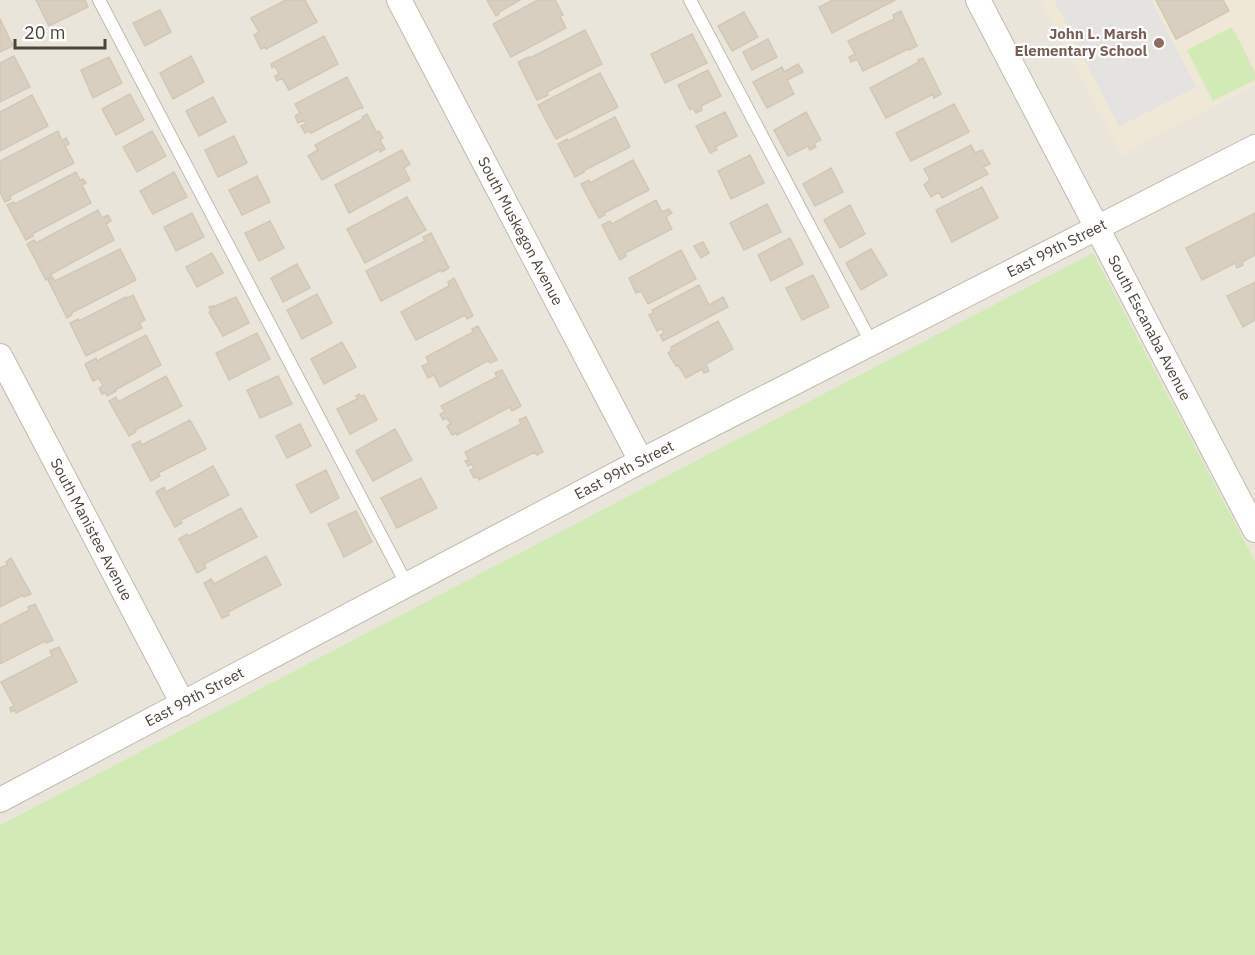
<svg xmlns="http://www.w3.org/2000/svg" width="1255" height="955" viewBox="0 0 1255 955" font-family="'IBM Plex Sans',sans-serif">
	<style>
		.residential { fill: #eae5da }
		.education { fill: #efe8d6 }
		.green { fill: #d2eab5 }
		.parking { fill: #e5e3e0 }
		.building { fill: #d8cfc1; stroke: #d3c7b4; stroke-width: 1.5 }
		.lines { fill: none; stroke-linecap: round; stroke-linejoin: round }
		.lane-casing { stroke: #c2bbae; stroke-width: 14 }
		.street-casing { stroke: #c2bbae; stroke-width: 26 }
		.lane { stroke: #fff; stroke-width: 12 }
		.street { stroke: #fff; stroke-width: 24 }
		.education-dot { fill: #8d6e63; stroke: #fff; stroke-width: 2 }
		.labels { text-anchor: middle; stroke-width: 4.5; stroke-linejoin: round; paint-order: stroke }
		.education-label { font-size: 15px; font-weight: bold; fill: #785e54; stroke: #fff; text-anchor: end }
		.street-label { font-size: 15px; fill: #4b4439; stroke: #fff }
	</style>
	<rect width="100%" height="100%" fill="#f6f3ec"/>
	<path class="residential" d="M0 0H1255V561L1093 254 0 825Z"/>
	<path class="education" d="M1040 0H1255V85L1121 155Z"/>
	<path class="green" d="M1232 27 1255 72V80L1213 101 1187 50Z
		M1093 253 1255 561V955H0V825Z"/>
	<path class="parking" d="M1054 0H1151L1196 87 1119 127Z"/>
	<path class="building" d="M36 0H85L88 7 49 26Z
		M286 0H305L317 22 266 49 265 47 261 49 254 35 259 32 251 18Z
		M487 0H520L499 12V14L496 16Z
		M538 0H555L563 15 560 16 566 28 511 57 493 24Z
		M833 0H895L832 33 819 7Z
		M1156 0H1223L1229 11 1176 39Z
		M160 10 171 32 145 46 133 23Z
		M901 11 917 46 909 50 908 49 863 71 857 59 851 62 849 57 855 54 848 41 894 19 893 15Z
		M744 12 758 37 732 51 718 26Z
		M0 19 13 46 0 52Z
		M585 30 602 64 547 92 548 95 537 100 518 62 529 57 530 58Z
		M692 34 707 63 665 83 651 54Z
		M324 36 338 64 289 90 282 78 277 81 275 76 279 74 275 66 272 68 271 64Z
		M768 39 777 57 752 70 743 52Z
		M14 56 30 87 0 102V63Z
		M191 56 204 82 173 99 160 73Z
		M109 57 122 83 93 98 81 70Z
		M923 58 941 94 934 98 933 94 886 118 870 88 919 62 918 60Z
		M798 64 803 72 787 80 794 94 767 108 753 82 782 67 784 72Z
		M708 70 721 96 701 106 702 110 696 113 693 108 690 110 678 85Z
		M600 73 618 107 556 139 538 105Z
		M347 77 363 108 358 109 311 133 310 131 305 133 301 126 306 124 304 120 298 123 295 116 300 113 295 104Z
		M130 94 144 120 116 135 102 109Z
		M32 95 48 126 0 151V112Z
		M213 97 226 122 199 136 186 111Z
		M954 104 969 132 911 161 896 133Z
		M725 112 737 136 715 147 717 150 710 153 696 126Z
		M806 112 821 140 814 143 816 147 810 150 808 146 788 156 774 130Z
		M367 114 377 133 379 131 383 138 380 140 385 149 380 152 379 149 322 180 308 156 318 150 315 145 363 119 362 117Z
		M615 117 630 147 583 171 584 172 575 177 558 144 567 139 568 141Z
		M58 131 62 141 66 138 69 144 65 146 74 163 10 196 11 199 5 202 0 192V161Z
		M152 131 166 156 137 172 123 147Z
		M234 136 247 163 218 177 205 150Z
		M971 145 975 153 982 150 990 164 983 167 988 174 942 198 939 192 931 197 924 185 930 180 924 169Z
		M402 150 410 164 404 168 410 180 349 213 335 185Z
		M750 155 764 183 731 199 718 171Z
		M633 160 649 190 604 213 605 215 599 218 581 184 589 180 590 183Z
		M831 168 843 192 815 206 803 184Z
		M76 172 80 180 83 179 86 183 82 185 91 203 32 234 33 236 26 240 7 205 14 202 15 204Z
		M174 172 187 197 153 214 140 191Z
		M257 176 270 202 242 215 229 190Z
		M982 187 998 218 952 242 936 210Z
		M407 197 426 230 365 263 347 229Z
		M656 200 662 212 669 209 672 213 666 217 672 229 625 253 626 256 620 260 602 225 610 221 612 224Z
		M767 204 781 232 744 250 730 223Z
		M850 205 865 234 840 248 824 220Z
		M98 210 102 218 108 215 111 221 106 224 114 240 51 274 52 276 46 280 27 244 34 240 36 243Z
		M192 213 204 237 176 251 164 227Z
		M1255 213V255L1242 262 1243 265 1237 268 1235 263 1202 280 1186 248Z
		M270 221 284 248 259 261 245 233Z
		M431 233 449 268 442 272 441 270 381 301 366 271 425 241 423 237Z
		M790 238 803 264 771 281 758 255Z
		M703 242 709 253 701 258 694 246Z
		M120 249 136 280 71 313 72 315 67 318 48 280 53 278 55 281Z
		M871 249 887 275 861 290 846 263Z
		M681 250 696 279 648 304 641 291 636 293 629 278Z
		M212 253 223 273 197 287 186 267Z
		M297 264 310 288 283 302 271 278Z
		M813 275 829 307 802 320 786 288Z
		M454 278 473 316 467 319 465 315 416 340 401 312 449 286 448 282Z
		M1255 282V320L1243 327 1227 296Z
		M699 285 709 305 723 297 728 307 663 341 660 335 664 333 662 328 657 331 649 315 653 313 652 310Z
		M317 294 332 323 302 339 287 310Z
		M133 295 145 320 139 323 142 328 86 356 70 323 78 319 79 321 126 297V299Z
		M236 297 249 323 223 336 209 312 211 311 209 307 213 306V307Z
		M718 321 733 349 706 364 709 371 704 373 702 369 686 378 678 365 676 366 668 353 672 350 671 347Z
		M478 326 497 360 490 363 489 360 440 387 434 375 428 378 422 366 429 363 426 357 473 332 472 329Z
		M257 333 270 359 229 380 216 353Z
		M146 335 161 365 115 390 116 391 107 396 106 393 102 394 99 388 103 386 99 378 93 381 85 364 96 358 97 361Z
		M342 342 356 367 324 384 311 359Z
		M502 370 521 406 512 411 510 407 457 435 456 433 452 435 447 426 451 424 447 418 443 420 440 414 445 412 441 406 497 377 495 373Z
		M166 376 182 406 135 430 136 432 129 436 109 401 116 397 118 402Z
		M278 376 292 404 260 418 247 390Z
		M359 394 360 396 364 395 377 420 350 434 337 409 357 399 356 396Z
		M526 417 543 452 537 455 535 452 479 480 478 477 474 478 470 470 474 468 472 464 468 466 465 461 469 460 465 452 521 424 519 420Z
		M190 420 206 449 158 473 160 476 151 481 132 445 140 441 142 445Z
		M300 424 311 446 287 458 276 436Z
		M395 429 412 460 373 481 356 451Z
		M213 466 229 495 181 520 182 523 175 527 156 492 164 487 166 492Z
		M326 470 339 498 311 513 296 485Z
		M421 478 437 508 397 528 381 498Z
		M241 508 257 537 204 564 206 568 197 573 179 539 187 534 189 536Z
		M356 511 372 542 344 557 328 524Z
		M266 556 281 585 228 612 229 615 222 618 204 583 211 579 214 584Z
		M11 558 31 594 24 597 23 595 0 607V568L7 565 6 562Z
		M35 604 53 640 46 643 45 641 0 664V625L29 610 28 607Z
		M59 647 77 682 16 713 15 710 11 712 10 708 14 706 1 682 52 656 50 651Z"/>
	<g class="lines">
		<g class="lane-casing">
			<path id="lane" d="M99 0 407 585
				M690 0 872 344"/>
		</g>
		<g class="street-casing">
			<g id="street">
				<path id="s1" d="M399 0 641 461"/>
				<path id="s2" d="M978 0 1255 530"/>
				<path id="s3" d="M0 356 183 704"/>
				<path id="s4" d="M0 800 641 461 1255 147"/>
			</g>
		</g>
		<use href="#lane" class="lane"/>
		<use href="#street" class="street"/>
	</g>
	<circle class="education-dot" cx="1159" cy="43" r="6"/>
	<g class="labels">
		<g class="education-label">
			<text x="1147" y="39">John L. Marsh<tspan x="1147" dy="17">Elementary School</tspan></text>
		</g>
		<g class="street-label">
			<text dy="5" stroke="none"><textPath href="#s1" startOffset="261">South Muskegon Avenue</textPath></text>
			<text dy="5" stroke="none"><textPath href="#s4" startOffset="1192">East 99th Street</textPath></text>
			<text dy="5" stroke="none"><textPath href="#s2" startOffset="370">South Escanaba Avenue</textPath></text>
			<text dy="5" stroke="none"><textPath href="#s4" startOffset="706">East 99th Street</textPath></text>
			<text dy="5" stroke="none"><textPath href="#s3" startOffset="196">South Manistee Avenue</textPath></text>
			<text dy="5" stroke="none"><textPath href="#s4" startOffset="220">East 99th Street</textPath></text>
		</g>
	</g>
	<path d="M15 39v9h90v-9" fill="none" stroke="#4b4439" stroke-width="3"/>
	<text x="24" y="39" font-size="18" fill="#4b4439" stroke="#ffffff" stroke-width="4.5" paint-order="stroke">20 m</text>
</svg>
